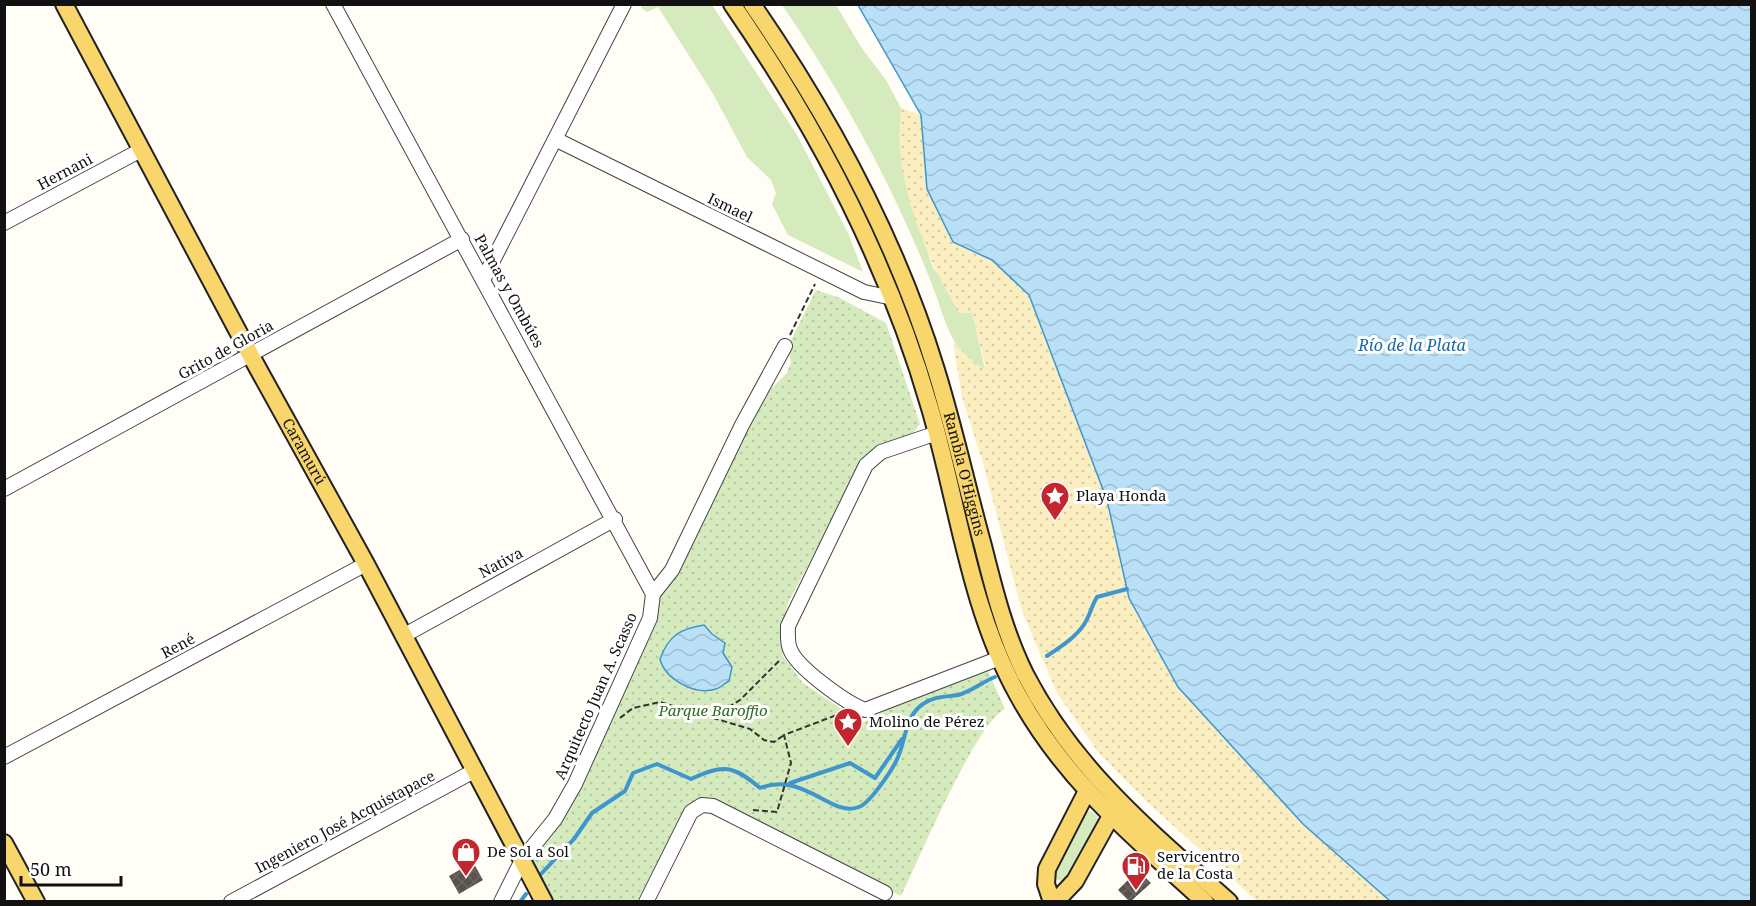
<svg xmlns="http://www.w3.org/2000/svg" width="1756" height="906" viewBox="0 0 1756 906" font-family="'Noto Serif',serif">
	<style>
		.grass { fill: #d5ebbd }
		.sand { fill: url(#sand-dots) }
		.park { fill: url(#park-dots) }
		.water { fill: url(#water-waves); stroke: #3f96cf; stroke-width: 1.5 }
		.lines { fill: none; stroke-linecap: round; stroke-linejoin: round }
		.stream { stroke: #3f96cf; stroke-width: 4 }
		.building { fill: url(#building-cross-hatch) }
		.minor-casing { stroke: #444; stroke-width: 16 }
		.major-casing { stroke: #222; stroke-width: 20 }
		.path { stroke: #333; stroke-width: 2; stroke-dasharray: 6 3; stroke-linecap: butt }
		.minor { stroke: #fff; stroke-width: 14 }
		.major { stroke: #f9d66b; stroke-width: 16 }
		.labels { text-anchor: middle; stroke-width: 6; stroke-linejoin: round; paint-order: stroke }
		.street-label { font-size: 15px; fill: #111; stroke: #fff }
		.poi-label { font-size: 15px; fill: #111; stroke: #fff; text-anchor: start }
		.park-label { font-size: 15px; font-style: italic; fill: #2f6b1f; stroke: #fff }
		.water-label { font-size: 16px; font-style: italic; fill: #1768a6; stroke: #fff }
	</style>
	<defs>
		<pattern id="sand-dots" width="8" height="8" patternUnits="userSpaceOnUse" patternTransform="scale(1.5)"><rect width="8" height="8" fill="#fbeec1"/><path d="M2 2h.1M6 6h.1" fill="none" stroke="#d6cba5" stroke-width="1.8" stroke-linecap="round"/></pattern>
		<pattern id="park-dots" width="8" height="8" patternUnits="userSpaceOnUse" patternTransform="scale(1.5)"><rect width="8" height="8" fill="#d5ebbd"/><path d="M2 2h.1M6 6h.1" fill="none" stroke="#b6c8a1" stroke-width="1.8" stroke-linecap="round"/></pattern>
		<pattern id="water-waves" width="16" height="10" patternUnits="userSpaceOnUse" patternTransform="scale(1.5)"><rect width="16" height="10" fill="#b9e0f7"/><path d="M0 5q4-4 8 0t8 0" fill="none" stroke="#9ebfd3"/></pattern>
		<pattern id="building-cross-hatch" width="8" height="8" patternUnits="userSpaceOnUse" patternTransform="scale(1.5)"><rect width="8" height="8" fill="#5a524d"/><path d="M0 0l8 8M0 8l8-8" fill="none" stroke="#6d6662"/></pattern>
	</defs>
	<rect width="100%" height="100%" fill="#fffdf5"/>
	<path class="grass" d="M643 4 712 5 797 135 848 233 863 272 788 235 772 204 776 193 771 180 747 157 712 92 658 7 647 12 641 8Z
		M782 5H836L861 47 886 80 901 108 904 176 920 229 933 268 972 312 985 369C955 359 945 321 936 295 897 193 844 95 782 5Z
		M1090 811 1097 815 1099 824 1071 879 1065 882 1057 880 1052 868 1085 812Z"/>
	<path class="sand" d="M901 108 921 115 927 189 953 242 992 260 1029 295 1107 500 1129 598 1178 687 1303 824 1390 901H1257L1145 800 1098 752 1057 693 1022 611 983 463 962 397 953 342 979 367 984 368 985 365 972 313H959C930 264 905 206 900 149 898 136 901 121 901 108Z"/>
	<path class="park" d="M816 290 840 298 886 323 920 424 912 434 868 452 788 603 780 638 783 656 803 683 862 723 902 702 987 669 1005 709C976 723 919 859 901 896L700 799 686 808 637 901H553L529 858 574 799 643 651 665 583 766 394 787 373 791 362 788 346Z"/>
	<path class="water" d="M858 5H1751V901H1390L1303 824 1178 687 1129 598 1107 500 1029 295 992 260 953 242 927 189 921 115Z
		M704 625 712 634 725 643 723 653 732 667 729 681C725 683 720 688 716 689 695 696 665 679 660 659 669 635 680 629 704 625Z"/>
	<g class="lines">
		<path class="stream" d="M1047 656C1060 647 1080 635 1087 619 1091 612 1092 605 1097 597L1127 589
			M790 783 850 763 875 778 902 739
			M541 874 574 839 592 813 625 791 633 773 657 764 691 779C723 764 733 765 760 788 804 771 831 818 859 807 871 802 893 769 898 757 906 739 905 716 923 704 934 696 946 697 958 695 972 691 982 682 995 677
			M520 902 526 894"/>
	</g>
	<path class="building" d="M473 862 483 880 459 894 449 876Z
		M1138 870 1151 883 1130 902 1118 890Z"/>
	<g class="lines">
		<g class="minor-casing">
			<path id="minor" d="M333 4 653 594
				M555 139 864 292 893 298
				M4 223 141 150
				M484 278 624 4
				M937 433 881 452 866 465 788 626C788 633 787 642 790 649 796 667 846 703 865 710L1000 658
				M4 489 462 239
				M403 636 615 519
				M4 757 366 564
				M231 902 474 771
				M501 902 522 860 555 819 575 784 650 618 653 594 672 570 742 425 785 346
				M646 902 691 812 702 805 713 806 885 893"/>
		</g>
		<g class="major-casing">
			<g id="major">
				<path id="s1" d="M64 4 251 356 366 564 544 902"/>
				<path d="M732 4C818 129 888 262 930 408 958 503 969 607 1018 695 1065 781 1134 837 1205 902"/>
				<path id="s2" d="M752 4C830 117 896 239 936 370 954 428 967 488 983 546 994 590 1005 634 1025 674 1075 771 1150 831 1229 902"/>
				<path d="M4 843 36 902"/>
				<path d="M1052 902 1046 884 1047 869 1086 793"/>
				<path d="M1055 902 1075 881 1116 807"/>
			</g>
		</g>
		<path class="path" d="M790 335 815 284
			M713 717 740 700 781 659
			M620 718 633 708 660 702 750 729 764 740 774 742 784 735
			M753 810 777 812 791 763 784 735 842 713"/>
		<use href="#minor" class="minor"/>
		<use href="#major" class="major"/>
	</g>
	<defs>
		<g id="sight-pin" transform="scale(1.5)"><path d="M0 17L-7.5 6A9.5 9.5 0 1 1 7.5 6Z" fill="#c4262e" stroke="#fff"/><path d="M0-6L1.8-2.2L6-1.7L2.9 1.2L3.7 5.4L0 3.3L-3.7 5.4L-2.9 1.2L-6-1.7L-1.8-2.2Z" fill="#fff"/></g>
		<g id="shop-pin" transform="scale(1.5)"><path d="M0 17L-7.5 6A9.5 9.5 0 1 1 7.5 6Z" fill="#c4262e" stroke="#fff"/><path d="M-5-2.5h2.3a2.7 3.5 0 0 1 5.4 0H5L5.5 6h-11ZM-1.5-2.5h3a1.5 2.3 0 0 0-3 0Z" fill="#fff"/></g>
		<g id="fuel-pin" transform="scale(1.5)"><path d="M0 17L-7.5 6A9.5 9.5 0 1 1 7.5 6Z" fill="#c4262e" stroke="#fff"/><path d="M-5.5-6h7V0h2V4h1.3V-2.5L3-4.5l.8-.8L6-3V5H2.5V1h-1V6h-7ZM-4.2-4.7v3.2H.2V-4.7Z" fill="#fff"/></g>
	</defs>
	<g fill-rule="evenodd">
		<use href="#sight-pin" x="1055" y="496"/>
		<use href="#sight-pin" x="848" y="722"/>
		<use href="#shop-pin" x="466" y="852"/>
		<use href="#fuel-pin" x="1136" y="866"/>
	</g>
	<g class="labels">
		<g class="street-label">
			<text transform="translate(65 172) rotate(-28)" y="5">Hernani</text>
			<text transform="translate(730 208) rotate(26)" y="5">Ismael</text>
			<text transform="translate(509 291) rotate(61)" y="5">Palmas y Ombúes</text>
			<text transform="translate(226 350) rotate(-29)" y="5">Grito de Gloria</text>
			<text dy="5" stroke="none"><textPath href="#s1" startOffset="508">Caramurú</textPath></text>
			<text dy="5" stroke="none"><textPath href="#s2" startOffset="519">Rambla O'Higgins</textPath></text>
			<text transform="translate(501 563) rotate(-28)" y="5">Nativa</text>
			<text transform="translate(178 646) rotate(-28)" y="5">René</text>
			<text transform="translate(596 696) rotate(-66)" y="5">Arquitecto Juan A. Scasso</text>
			<text transform="translate(345 822) rotate(-28)" y="5">Ingeniero José Acquistapace</text>
		</g>
		<g class="poi-label">
			<text x="1076" y="501">Playa Honda</text>
			<text x="869" y="727">Molino de Pérez</text>
			<text x="487" y="857">De Sol a Sol</text>
			<text x="1157" y="862">Servicentro<tspan x="1157" dy="17">de la Costa</tspan></text>
		</g>
		<g class="park-label">
			<text x="713" y="716">Parque Baroffio</text>
		</g>
		<g class="water-label">
			<text x="1412" y="351">Río de la Plata</text>
		</g>
	</g>
	<rect width="1756" height="906" fill="none" stroke="#111111" stroke-width="12"/>
	<path d="M21 876v9h100v-9" fill="none" stroke="#111111" stroke-width="3"/>
	<text x="30" y="876" font-size="18" fill="#111111" stroke="#ffffff" stroke-width="4.5" paint-order="stroke">50 m</text>
</svg>
